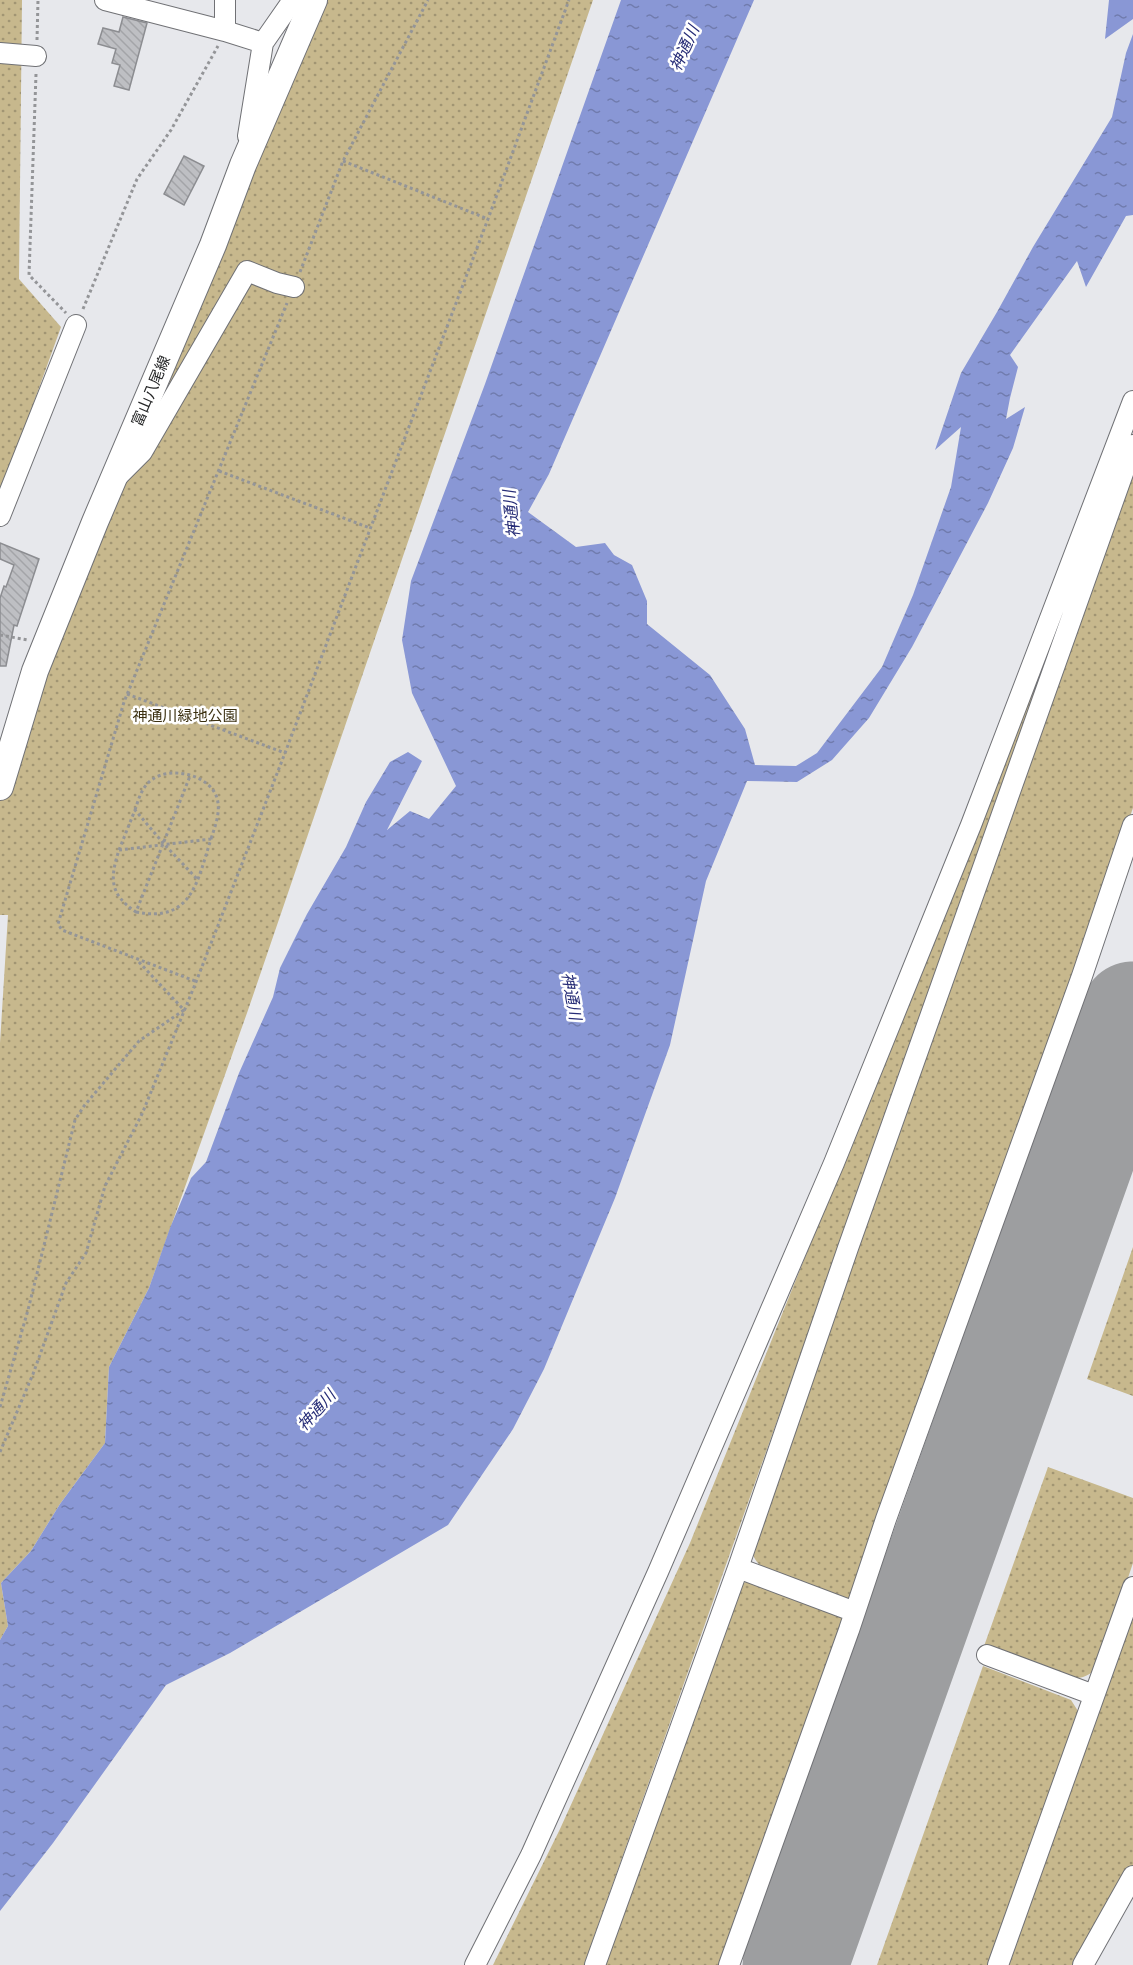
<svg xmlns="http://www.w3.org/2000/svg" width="1133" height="1965" viewBox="0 0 1133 1965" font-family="'Archivo Narrow','Noto Sans JP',sans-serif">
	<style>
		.green { fill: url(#green-dots) }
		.water { fill: url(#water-ripples) }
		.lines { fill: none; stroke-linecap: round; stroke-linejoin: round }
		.runway { stroke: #9d9ea0; stroke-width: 105 }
		.building { fill: url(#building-back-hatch); stroke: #8c8d91; stroke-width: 1.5 }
		.minor-casing { stroke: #707175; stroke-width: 22 }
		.major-casing { stroke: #707175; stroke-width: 28 }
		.path { stroke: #949598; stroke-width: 3; stroke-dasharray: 3 3; stroke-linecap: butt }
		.minor { stroke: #fff; stroke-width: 20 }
		.major { stroke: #fff; stroke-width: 26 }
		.labels { text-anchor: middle; stroke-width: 5; stroke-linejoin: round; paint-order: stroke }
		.street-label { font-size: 15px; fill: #252627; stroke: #fff }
		.park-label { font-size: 15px; fill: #3b3011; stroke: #fff }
		.water-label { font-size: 16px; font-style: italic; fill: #272d77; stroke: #fff }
	</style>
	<defs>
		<pattern id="green-dots" width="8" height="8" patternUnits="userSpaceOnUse" patternTransform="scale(1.5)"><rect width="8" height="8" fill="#c7b88d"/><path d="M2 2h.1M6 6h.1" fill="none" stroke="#a19573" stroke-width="1.8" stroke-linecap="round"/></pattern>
		<pattern id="water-ripples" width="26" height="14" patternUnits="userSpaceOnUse" patternTransform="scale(1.5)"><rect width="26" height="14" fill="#8997d5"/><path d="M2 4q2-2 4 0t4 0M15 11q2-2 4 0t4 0" fill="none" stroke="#707bad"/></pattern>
		<pattern id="building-back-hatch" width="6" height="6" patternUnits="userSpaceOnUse" patternTransform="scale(1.5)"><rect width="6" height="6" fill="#bebfc3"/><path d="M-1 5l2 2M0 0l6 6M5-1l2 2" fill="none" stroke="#a3a4a8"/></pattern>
	</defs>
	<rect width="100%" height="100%" fill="#e7e8ec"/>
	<path class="green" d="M0 0H22L19 279 61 327 0 496Z
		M314 0H593L247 1013 149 1288 109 1367 105 1443 60 1504 31 1551 1 1583 8 1626 0 1640V1043L8 915H0V787Z
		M1133 473V808L943 1346 849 1602 768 1571C757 1564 753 1559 751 1546Z
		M1059 626 584 1965H493L560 1829 690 1543Z
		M1133 1247V1396L1087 1379Z
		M1048 1467 1133 1498V1563L1098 1667C1088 1677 1081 1679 1067 1678L983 1649Z
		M751 1580 847 1612 721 1965H601L741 1584Z
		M1133 1612V1867L1083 1965H1007Z
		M983 1666 1071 1700 1078 1711 988 1965H877Z"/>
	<path class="water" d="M621 0H754L549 474 528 512 576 547 605 543 614 555 632 565 647 601V624L710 675 745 729 755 765 796 766 817 753 882 667 913 595 951 487 961 427 935 450 961 373 997 312 1033 247 1112 117 1126 53 1133 34V215L1126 216 1086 287 1077 261 1010 355 1018 367 1010 398 1006 419 1025 407 1013 448 988 503 912 647 869 718 832 760 797 782 747 781 706 881 670 1045 615 1198 544 1369 513 1429 448 1525 230 1653 166 1685 53 1843 0 1911V1640L8 1626 1 1583 31 1551 60 1504 105 1443 109 1367 149 1288 170 1228 191 1178 206 1162 239 1073 273 997 280 968 307 914 346 847 366 802 390 762 408 752 422 761 387 830 410 811 429 819 456 786 412 693 402 640 411 581 485 384Z
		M1109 0H1133V19L1105 39Z"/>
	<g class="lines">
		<path class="runway" d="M795 1965 1133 1014"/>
	</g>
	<path class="building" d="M123 17 147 23 129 90 114 86 120 65 112 63 116 49 98 44 103 28 119 32Z
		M184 156 204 166 184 205 164 194Z
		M0 543 39 559 17 626 14 625 6 666H0V598L4 586 6 587 14 565 0 559Z"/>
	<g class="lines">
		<g class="minor-casing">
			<path id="minor" d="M105 0 225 31 263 43
				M225 31V0
				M0 53 36 56
				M248 136 263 43 293 0
				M119 475 142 452 247 271 277 283 294 287
				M0 516 76 325
				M738 1568 855 1612
				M987 1655 1094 1695
				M475 1965 531 1855 658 1572 834 1163 971 825 1133 401
				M595 1965 738 1568 848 1248 1133 445
				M729 1965 849 1630 886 1519 1082 976 1133 825
				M998 1965 1133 1587
				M1083 1965 1133 1876"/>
		</g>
		<g class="major-casing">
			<path id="major" d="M0 787 35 671 95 522 213 245 243 165 314 0"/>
		</g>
		<path class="path" d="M37 40 38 0
			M36 74 29 275 66 313
			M343 161 488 219
			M300 272 343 161 428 0
			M83 309 137 179 171 130 218 46
			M219 471 370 528
			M0 635 28 640
			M127 694 285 753
			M135 810C139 798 142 786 153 779 172 766 210 775 217 798 221 812 215 826 211 839
			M119 850 135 810 164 844 198 880
			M136 912C192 923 197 882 211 839L119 850C110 878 109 894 136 912L190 776
			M195 981 62 930 58 924 124 702 287 303
			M0 1407 28 1310 75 1120 84 1106 139 1041 184 1010 138 961
			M0 1452 33 1374 66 1283 86 1253 105 1186 142 1114 196 982 285 753 488 219 569 0"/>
		<use href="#minor" class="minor"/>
		<use href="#major" class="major"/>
	</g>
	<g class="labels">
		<g class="street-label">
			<text transform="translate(151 391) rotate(-67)" y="5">富山八尾線</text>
		</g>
		<g class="park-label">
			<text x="185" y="721">神通川緑地公園</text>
		</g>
		<g class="water-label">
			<text transform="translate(684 48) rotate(-66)" y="6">神通川</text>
			<text transform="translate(511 514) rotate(-96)" y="6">神通川</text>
			<text transform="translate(572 996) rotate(80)" y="6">神通川</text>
			<text transform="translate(316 1410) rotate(-48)" y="6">神通川</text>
		</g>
	</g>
</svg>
